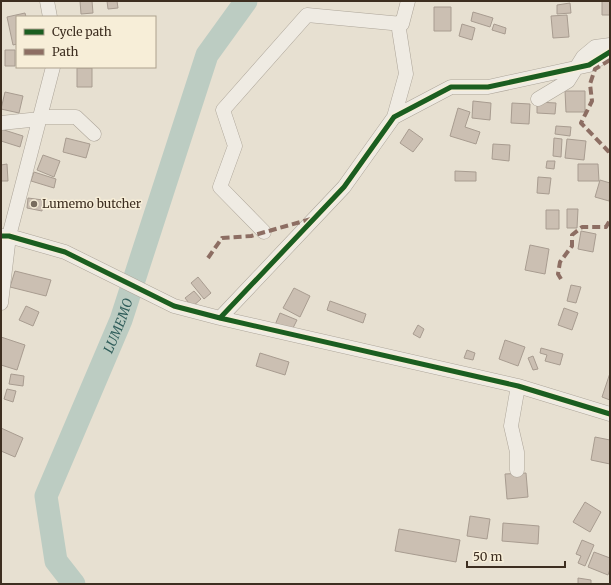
<svg xmlns="http://www.w3.org/2000/svg" width="611" height="585" viewBox="0 0 611 585" font-family="Merriweather,serif">
	<style>
		.lines { fill: none; stroke-linecap: round; stroke-linejoin: round }
		.river { stroke: #bcccc2; stroke-width: 23 }
		.building { fill: #cbbfb2; stroke: #a89c90 }
		.minor-casing { stroke: #ada599; stroke-width: 15 }
		.minor { stroke: #efebe3; stroke-width: 14 }
		.quiet { stroke: #8d6e63; stroke-width: 4; stroke-dasharray: 8 4; stroke-linecap: butt }
		.cycleway-casing { stroke: #f7eed8; stroke-width: 8 }
		.cycleway { stroke: #1b5e20; stroke-width: 5 }
		.poi-dot { fill: #786c5e; stroke: #f7eed8; stroke-width: 1.5 }
		.labels { text-anchor: middle; stroke-width: 3; stroke-linejoin: round; paint-order: stroke }
		.poi-label { font-size: 12px; fill: #3d2e20; stroke: #f7eed8; text-anchor: start }
		.water-label { font-size: 13px; font-style: italic; fill: #2f5d5a; stroke: #f7eed8 }
	</style>
	<rect width="100%" height="100%" fill="#e7e0d1"/>
	<g class="lines">
		<path class="river" id="s1" d="M74 584 56 561 46 496 121 320 207 55 246 1"/>
	</g>
	<path class="building" d="M80 1H92L93 13 81 14Z
		M107 1H117L118 8 108 9Z
		M602 1H610V15H602Z
		M570 3 571 13 557 14V5Z
		M434 7H451V31H434Z
		M473 12 493 18 490 27 471 21Z
		M25 13 26 17H17V44L13 45 7 17Z
		M567 15 569 37 553 38 551 16Z
		M462 24 475 28 472 40 459 36Z
		M494 24 506 28 505 34 492 30Z
		M5 50H15V66H5Z
		M77 68H92V87H77Z
		M565 91H585V112H566Z
		M5 92 23 96 19 113 1 109Z
		M473 101 491 103 490 120 472 118Z
		M537 102 556 103 555 114 537 113Z
		M512 103 530 104 529 124 511 123Z
		M458 108 470 112 465 127 480 132 476 144 450 136Z
		M556 126 571 127 570 136 555 134Z
		M1 129 23 136 20 147 1 141Z
		M409 129 423 139 413 152 400 143Z
		M66 138 90 144 86 158 63 152Z
		M554 138 562 139 561 157 553 156Z
		M567 139 586 141 584 160 565 158Z
		M493 144 510 145 509 161 492 159Z
		M43 155 60 161 54 177 37 170Z
		M547 161H555L554 169 546 168Z
		M7 164 8 181H1V165Z
		M578 164H598L599 181H578Z
		M455 171 476 172V181H455Z
		M34 172 56 179 54 188 31 181Z
		M538 177 551 178 549 194 537 193Z
		M600 180 610 183V196L609 201 595 197Z
		M28 198 43 200 42 211 27 208Z
		M567 209H578L577 228H567Z
		M546 210H559V229H546Z
		M581 231 596 234 593 252 578 249Z
		M530 245 549 249 545 274 525 270Z
		M15 271 51 280 46 296 10 287Z
		M198 277 211 293 204 299 191 283Z
		M571 285 581 287 576 303 567 301Z
		M294 288 310 296 300 317 283 308Z
		M194 291 201 299 192 307 185 298Z
		M330 301 366 314 363 323 327 310Z
		M26 306 39 312 33 326 19 320Z
		M564 308 578 313 572 330 558 325Z
		M280 313 297 320 291 332 275 325Z
		M418 325 424 329 420 338 413 334Z
		M1 337 25 345 17 370 1 365Z
		M505 340 525 347 518 366 499 359Z
		M541 348 563 354 560 365 545 361 547 355 540 353Z
		M467 350 475 353 473 360 464 358Z
		M260 353 289 362 285 375 256 366Z
		M533 356 538 369 533 370 528 358Z
		M610 373V400L602 397Z
		M11 374 24 376 23 386 9 384Z
		M7 389 16 391 13 402 4 399Z
		M1 428 23 438 15 457 1 451Z
		M595 437 610 440V464L591 460Z
		M526 473 528 497 507 499 505 474Z
		M585 502 601 512 590 532 573 522Z
		M470 516 490 519 487 539 467 536Z
		M503 523 539 526 538 544 502 541Z
		M399 529 460 540 456 562 395 551Z
		M582 540 594 545 585 566 578 563 581 556 576 554Z
		M594 552 610 558V569L608 575 588 567Z
		M578 578 591 580V584H578Z"/>
	<g class="lines">
		<g class="minor-casing">
			<path id="minor" d="M47 1 50 17
				M538 99 568 81 583 57 595 47 610 45
				M40 117H76L94 134
				M394 117 406 74 398 23
				M1 123 40 119
				M264 232 220 187 235 146 223 110 307 15 402 24 408 1
				M1 236H9L65 252 174 306 220 318 518 386 610 414
				M1 303 9 236 53 67
				M220 318 344 187 394 117 451 87H488L589 65 610 52
				M517 470V452L511 426 518 386"/>
		</g>
		<use href="#minor" class="minor"/>
		<path class="quiet" d="M610 60 595 69 590 84 592 101 581 123 609 152 610 155
			M208 258 222 238 251 236 311 219
			M561 279 558 274 560 262 572 246V235L582 227H606L610 220"/>
		<g class="cycleway-casing">
			<path id="cycleway" d="M1 236H9L65 252 174 306 220 318 518 386 610 414
				M220 318 344 187 394 117 451 87H488L589 65 610 52"/>
		</g>
		<use href="#cycleway" class="cycleway"/>
	</g>
	<circle class="poi-dot" cx="34" cy="204" r="4"/>
	<g class="labels">
		<g class="poi-label">
			<text x="42" y="208">Lumemo butcher</text>
		</g>
		<g class="water-label">
			<text dy="5" stroke="none"><textPath href="#s1" startOffset="280">LUMEMO</textPath></text>
		</g>
	</g>
	<rect width="611" height="585" fill="none" stroke="#3d2e20" stroke-width="4"/>
	<rect x="16" y="16" width="140" height="52" fill="#f7eed8" stroke="#ada18e"/>
	<rect x="24" y="29" width="20" height="6" fill="#1b5e20" stroke="#ada18e"/>
	<text x="52" y="36" font-size="12" fill="#3d2e20">Cycle path</text>
	<rect x="24" y="49" width="20" height="6" fill="#8d6e63" stroke="#ada18e"/>
	<text x="52" y="56" font-size="12" fill="#3d2e20">Path</text>
	<path d="M467 561v6h98v-6" fill="none" stroke="#3d2e20" stroke-width="2"/>
	<text x="473" y="561" font-size="12" fill="#3d2e20" stroke="#f7eed8" stroke-width="3" paint-order="stroke">50 m</text>
</svg>
